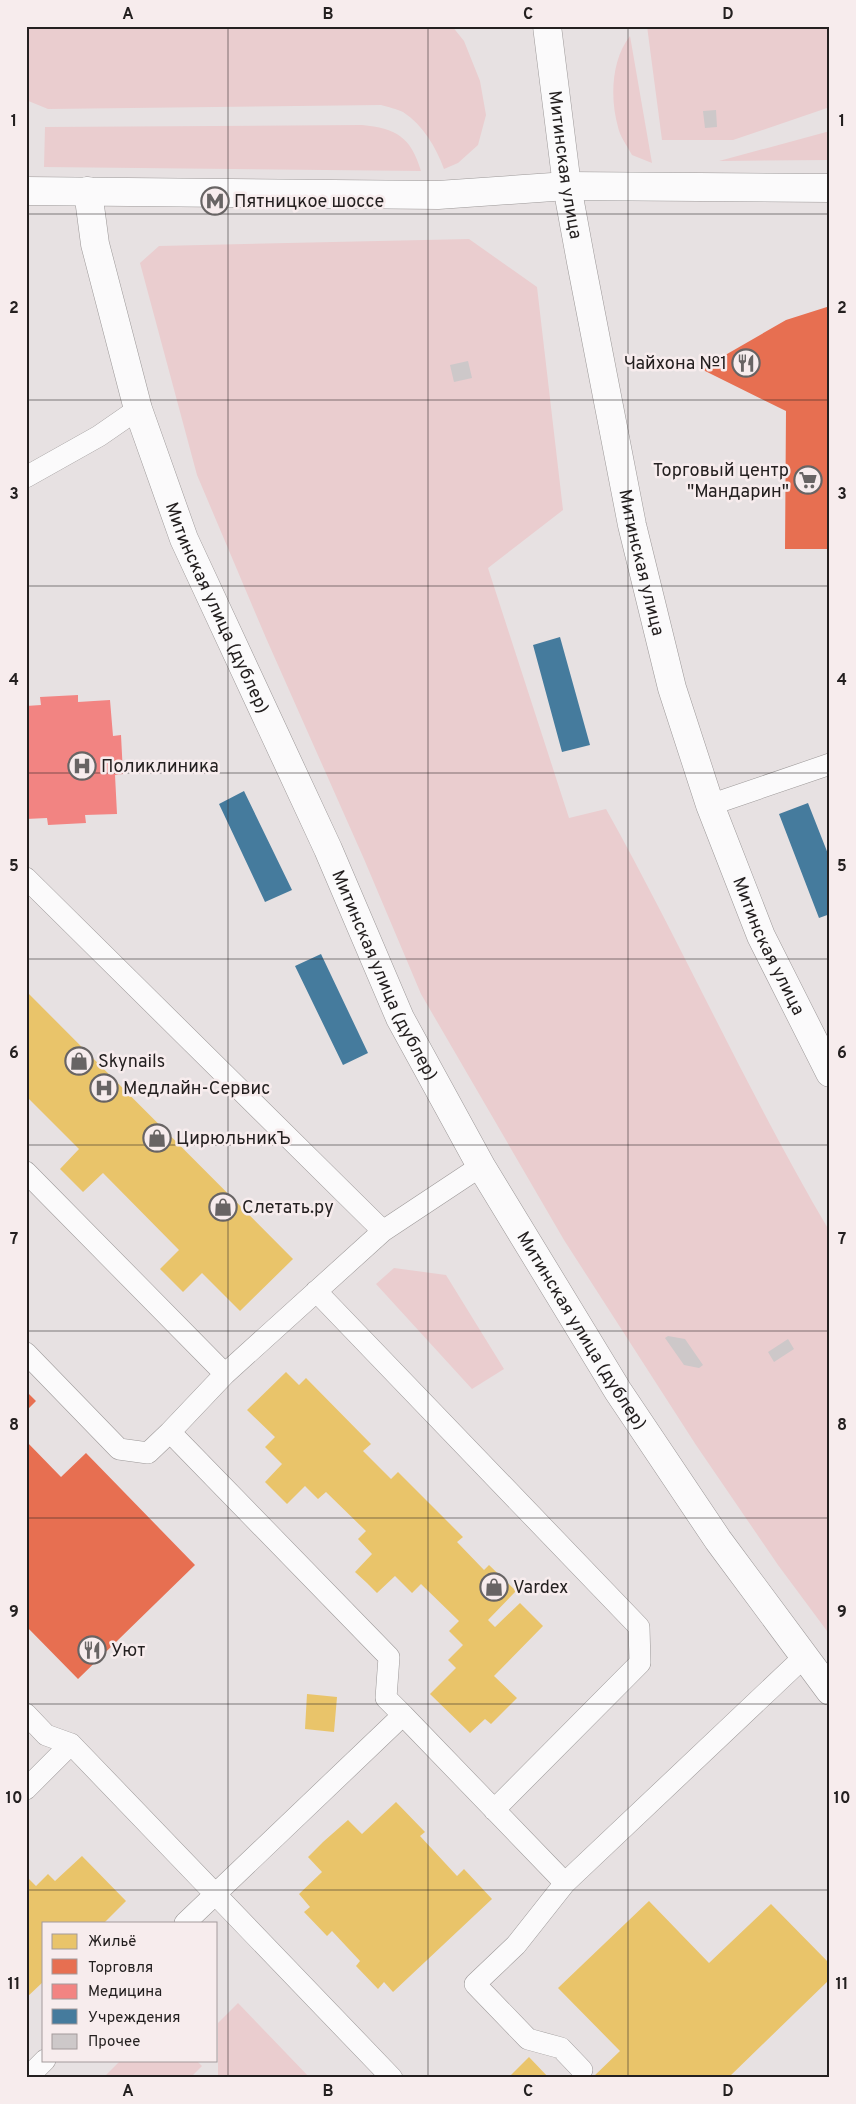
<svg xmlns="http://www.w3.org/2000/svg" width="856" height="2104" viewBox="0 0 856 2104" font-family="Overpass,sans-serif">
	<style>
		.green { fill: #eacdcf }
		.homes { fill: #e9c46a }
		.shops { fill: #e76f51 }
		.health { fill: #f28482 }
		.public { fill: #457b9d }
		.building { fill: #cdc8c9 }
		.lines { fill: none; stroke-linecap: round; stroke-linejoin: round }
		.lane-casing { stroke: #9c9898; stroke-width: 22 }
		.street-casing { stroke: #9c9898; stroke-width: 29 }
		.secondary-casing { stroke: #9c9898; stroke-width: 29 }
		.lane { stroke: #fbfafb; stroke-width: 21 }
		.street { stroke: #fbfafb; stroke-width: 28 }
		.secondary { stroke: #fbfafb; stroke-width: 28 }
		.grid { fill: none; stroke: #242020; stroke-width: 1; stroke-opacity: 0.55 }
		.labels { text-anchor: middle; stroke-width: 5; stroke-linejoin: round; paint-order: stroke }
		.street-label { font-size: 18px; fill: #242020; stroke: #f7eced }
		.poi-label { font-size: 18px; fill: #242020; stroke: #f7eced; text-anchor: start }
		.neatline { fill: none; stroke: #242020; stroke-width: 2 }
		.grid-label { font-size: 16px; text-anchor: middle; font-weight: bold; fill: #242020 }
	</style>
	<rect width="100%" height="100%" fill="#e7e1e2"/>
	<path class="green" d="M26 26H452L464 41 480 81 486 115 478 145 458 163 444 169C436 147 423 125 403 112 397 109 388 107 381 105L48 109 26 100Z
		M647 26H830V107L733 140H662Z
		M630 36 652 163 632 155C628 147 620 137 618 127 610 99 611 60 630 36Z
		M362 125C396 128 411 137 421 171L44 167 45 127Z
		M830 131V160L719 161Z
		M469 239 537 287 563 510 488 568 569 818 606 809C684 949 749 1095 830 1232V1635L778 1565 696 1445 564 1240 421 994 364 859 266 638 197 475 140 263 159 246Z
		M394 1268 446 1275 504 1369 472 1389 376 1284Z
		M238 2003 310 2078H218V2023Z
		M121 2060H196L202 2066 190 2078H103Z"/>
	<path class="homes" d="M26 991 293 1259 240 1311 202 1273 183 1292 160 1269 179 1250 103 1173 83 1192 60 1169 79 1149 26 1096Z
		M286 1372 299 1385 306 1378 371 1444 363 1451 391 1479 398 1472 463 1537 457 1542 484 1570 489 1565 516 1591 488 1620 495 1627 520 1603 543 1626 494 1676 517 1698 491 1724 485 1719 470 1733 430 1694 456 1668 448 1660 463 1645 449 1631 459 1621 421 1584 412 1593 395 1576 377 1593 367 1583 355 1572 372 1554 358 1539 366 1531 326 1492 318 1499 305 1486 287 1504 265 1482 282 1464 265 1447 275 1437 247 1410Z
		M307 1694 337 1697 334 1732 305 1729Z
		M396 1802 425 1832 420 1836 457 1876 464 1869 492 1899 393 1992 384 1982 378 1989 356 1966 360 1961 332 1931 327 1936 304 1912 310 1907 299 1894 322 1872 308 1857 323 1842 348 1820 362 1834Z
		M82 1856 126 1901 104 1923H44V1981L26 1998V1876L36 1886 48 1874 55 1881Z
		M649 1901 709 1963 771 1904 830 1964V1979L728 2078H592L620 2051 558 1988Z
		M529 2057 549 2078H508Z"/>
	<path class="shops" d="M830 306V549H785L786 411 701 369 786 320Z
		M26 1391 36 1401 26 1411Z
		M26 1441 61 1477 86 1453 195 1565 78 1679 26 1626Z"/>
	<path class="health" d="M78 695V702L110 700 113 736 121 735 123 774 115 775 117 814 85 815 86 823 48 825 47 818 26 819V706L41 705 40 697Z"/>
	<path class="public" d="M560 637 590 745 562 752 533 645Z
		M244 791 292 890 265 902 219 804Z
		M808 803 830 859V914L819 918 779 814Z
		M321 954 368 1053 343 1065 295 966Z"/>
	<path class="building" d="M716 110 717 127 705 128 703 111Z
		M468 361 472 378 454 382 450 365Z
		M668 1336 685 1339 703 1365 699 1368 684 1365 665 1338Z
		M788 1339 794 1349 774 1362 768 1352Z"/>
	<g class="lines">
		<g class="lane-casing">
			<path id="lane" d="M26 477 99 436 138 409
				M710 805 830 764
				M26 878 383 1231
				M26 1172 225 1374
				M316 1291 639 1627 640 1663 494 1810
				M26 1353 119 1449 148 1453 170 1432
				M26 1714 46 1735 71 1744 392 2078
				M403 1715 565 1883 804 1657
				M26 1789 71 1744
				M565 1883 516 1945 475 1984 528 2039 561 2048 582 2070
				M185 1923 403 1715 386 1698 389 1657 170 1432 225 1374 383 1231 481 1166
				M27 2078 45 2060"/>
		</g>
		<g class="street-casing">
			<g id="street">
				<path d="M26 191 438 195 567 186 830 188"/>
				<path id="s1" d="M88 191 95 244 138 409 184 539 328 849 400 1018 481 1166 618 1391 718 1540 830 1691"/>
			</g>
		</g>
		<g class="secondary-casing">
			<g id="secondary">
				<path id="s2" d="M547 26 567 186 581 262 632 525 672 688 710 805 761 936 830 1073"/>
			</g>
		</g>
		<use href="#lane" class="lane"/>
		<use href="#street" class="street"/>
		<use href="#secondary" class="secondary"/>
	</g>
	<path class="grid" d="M228 26V2078M428 26V2078M628 26V2078M26 214H830M26 400H830M26 586H830M26 773H830M26 959H830M26 1145H830M26 1331H830M26 1518H830M26 1704H830M26 1890H830"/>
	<defs>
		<g id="metro-ring" transform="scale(1.4375)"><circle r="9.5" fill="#f7eced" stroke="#686464" stroke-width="1.5"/><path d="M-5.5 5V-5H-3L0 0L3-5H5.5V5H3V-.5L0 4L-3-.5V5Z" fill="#686464"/></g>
		<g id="restaurant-ring" transform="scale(1.4375)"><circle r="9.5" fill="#f7eced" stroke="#686464" stroke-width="1.5"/><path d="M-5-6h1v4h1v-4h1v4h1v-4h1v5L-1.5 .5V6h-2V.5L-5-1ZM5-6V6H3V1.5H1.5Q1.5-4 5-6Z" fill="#686464"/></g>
		<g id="supermarket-ring" transform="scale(1.4375)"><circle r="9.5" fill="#f7eced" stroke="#686464" stroke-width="1.5"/><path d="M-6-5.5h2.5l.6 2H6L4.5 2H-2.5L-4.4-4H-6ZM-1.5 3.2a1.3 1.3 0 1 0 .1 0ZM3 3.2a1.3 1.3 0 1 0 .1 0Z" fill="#686464"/></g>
		<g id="hospital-ring" transform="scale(1.4375)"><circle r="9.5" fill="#f7eced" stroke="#686464" stroke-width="1.5"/><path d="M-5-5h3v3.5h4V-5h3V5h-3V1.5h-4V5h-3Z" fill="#686464"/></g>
		<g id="shop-ring" transform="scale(1.4375)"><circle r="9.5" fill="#f7eced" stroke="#686464" stroke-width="1.5"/><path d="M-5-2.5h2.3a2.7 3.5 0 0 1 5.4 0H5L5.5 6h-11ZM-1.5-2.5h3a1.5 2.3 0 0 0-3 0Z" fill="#686464"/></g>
	</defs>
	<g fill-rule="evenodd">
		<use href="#metro-ring" x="215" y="201"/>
		<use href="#restaurant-ring" x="746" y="363"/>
		<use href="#supermarket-ring" x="808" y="480"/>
		<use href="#hospital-ring" x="82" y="766"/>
		<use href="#shop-ring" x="79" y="1061"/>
		<use href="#hospital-ring" x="104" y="1088"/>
		<use href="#shop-ring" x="157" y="1138"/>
		<use href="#shop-ring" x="223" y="1207"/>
		<use href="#shop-ring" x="494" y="1587"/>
		<use href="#restaurant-ring" x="92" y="1650"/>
	</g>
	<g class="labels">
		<g class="street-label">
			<text dy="6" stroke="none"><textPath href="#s2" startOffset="140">Митинская улица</textPath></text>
			<text dy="6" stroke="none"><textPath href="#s2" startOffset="545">Митинская улица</textPath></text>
			<text dy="6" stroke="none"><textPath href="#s1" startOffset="438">Митинская улица (дублер)</textPath></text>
			<text dy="6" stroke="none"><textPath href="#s2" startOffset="950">Митинская улица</textPath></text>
			<text dy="6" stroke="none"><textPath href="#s1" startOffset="842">Митинская улица (дублер)</textPath></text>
			<text dy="6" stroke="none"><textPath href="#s1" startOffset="1249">Митинская улица (дублер)</textPath></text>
		</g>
		<g class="poi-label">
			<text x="234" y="207">Пятницкое шоссе</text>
			<text x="727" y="369" text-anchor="end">Чайхона №1</text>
			<text x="789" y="476" text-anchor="end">Торговый центр<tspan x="789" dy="21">"Мандарин"</tspan></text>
			<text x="101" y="772">Поликлиника</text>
			<text x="98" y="1067">Skynails</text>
			<text x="123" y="1094">Медлайн-Сервис</text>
			<text x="176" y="1144">ЦирюльникЪ</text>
			<text x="242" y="1213">Слетать.ру</text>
			<text x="513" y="1593">Vardex</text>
			<text x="111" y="1656">Уют</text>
		</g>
	</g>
	<rect width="856" height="2104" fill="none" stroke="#f7eced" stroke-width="55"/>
	<rect x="42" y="1922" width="175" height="140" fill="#f7eced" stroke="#a39a9b"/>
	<rect x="52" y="1934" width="25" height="15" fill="#e9c46a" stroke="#a39a9b"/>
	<text x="88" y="1946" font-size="15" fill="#242020">Жильё</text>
	<rect x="52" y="1959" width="25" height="15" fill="#e76f51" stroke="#a39a9b"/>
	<text x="88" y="1972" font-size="15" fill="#242020">Торговля</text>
	<rect x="52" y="1984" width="25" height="15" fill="#f28482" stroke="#a39a9b"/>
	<text x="88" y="1996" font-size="15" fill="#242020">Медицина</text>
	<rect x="52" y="2009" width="25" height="15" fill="#457b9d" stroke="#a39a9b"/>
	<text x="88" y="2022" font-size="15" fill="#242020">Учреждения</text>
	<rect x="52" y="2034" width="25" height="15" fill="#cdc8c9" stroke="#a39a9b"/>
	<text x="88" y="2046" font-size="15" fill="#242020">Прочее</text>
	<rect x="28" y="28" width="800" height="2048" class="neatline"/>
	<g class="grid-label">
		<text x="128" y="19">A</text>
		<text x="328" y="19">B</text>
		<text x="528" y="19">C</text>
		<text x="728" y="19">D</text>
		<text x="14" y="126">1</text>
		<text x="842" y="126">1</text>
		<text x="14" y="313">2</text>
		<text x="842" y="313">2</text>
		<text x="14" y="499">3</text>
		<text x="842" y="499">3</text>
		<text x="14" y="685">4</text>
		<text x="842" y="685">4</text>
		<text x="14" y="871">5</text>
		<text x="842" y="871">5</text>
		<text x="14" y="1058">6</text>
		<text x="842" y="1058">6</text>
		<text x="14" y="1244">7</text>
		<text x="842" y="1244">7</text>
		<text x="14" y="1430">8</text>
		<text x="842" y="1430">8</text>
		<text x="14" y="1617">9</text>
		<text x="842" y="1617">9</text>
		<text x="14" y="1803">10</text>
		<text x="842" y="1803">10</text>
		<text x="14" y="1989">11</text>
		<text x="842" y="1989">11</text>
		<text x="128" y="2096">A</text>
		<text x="328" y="2096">B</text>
		<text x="528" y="2096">C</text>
		<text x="728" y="2096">D</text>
	</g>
</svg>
